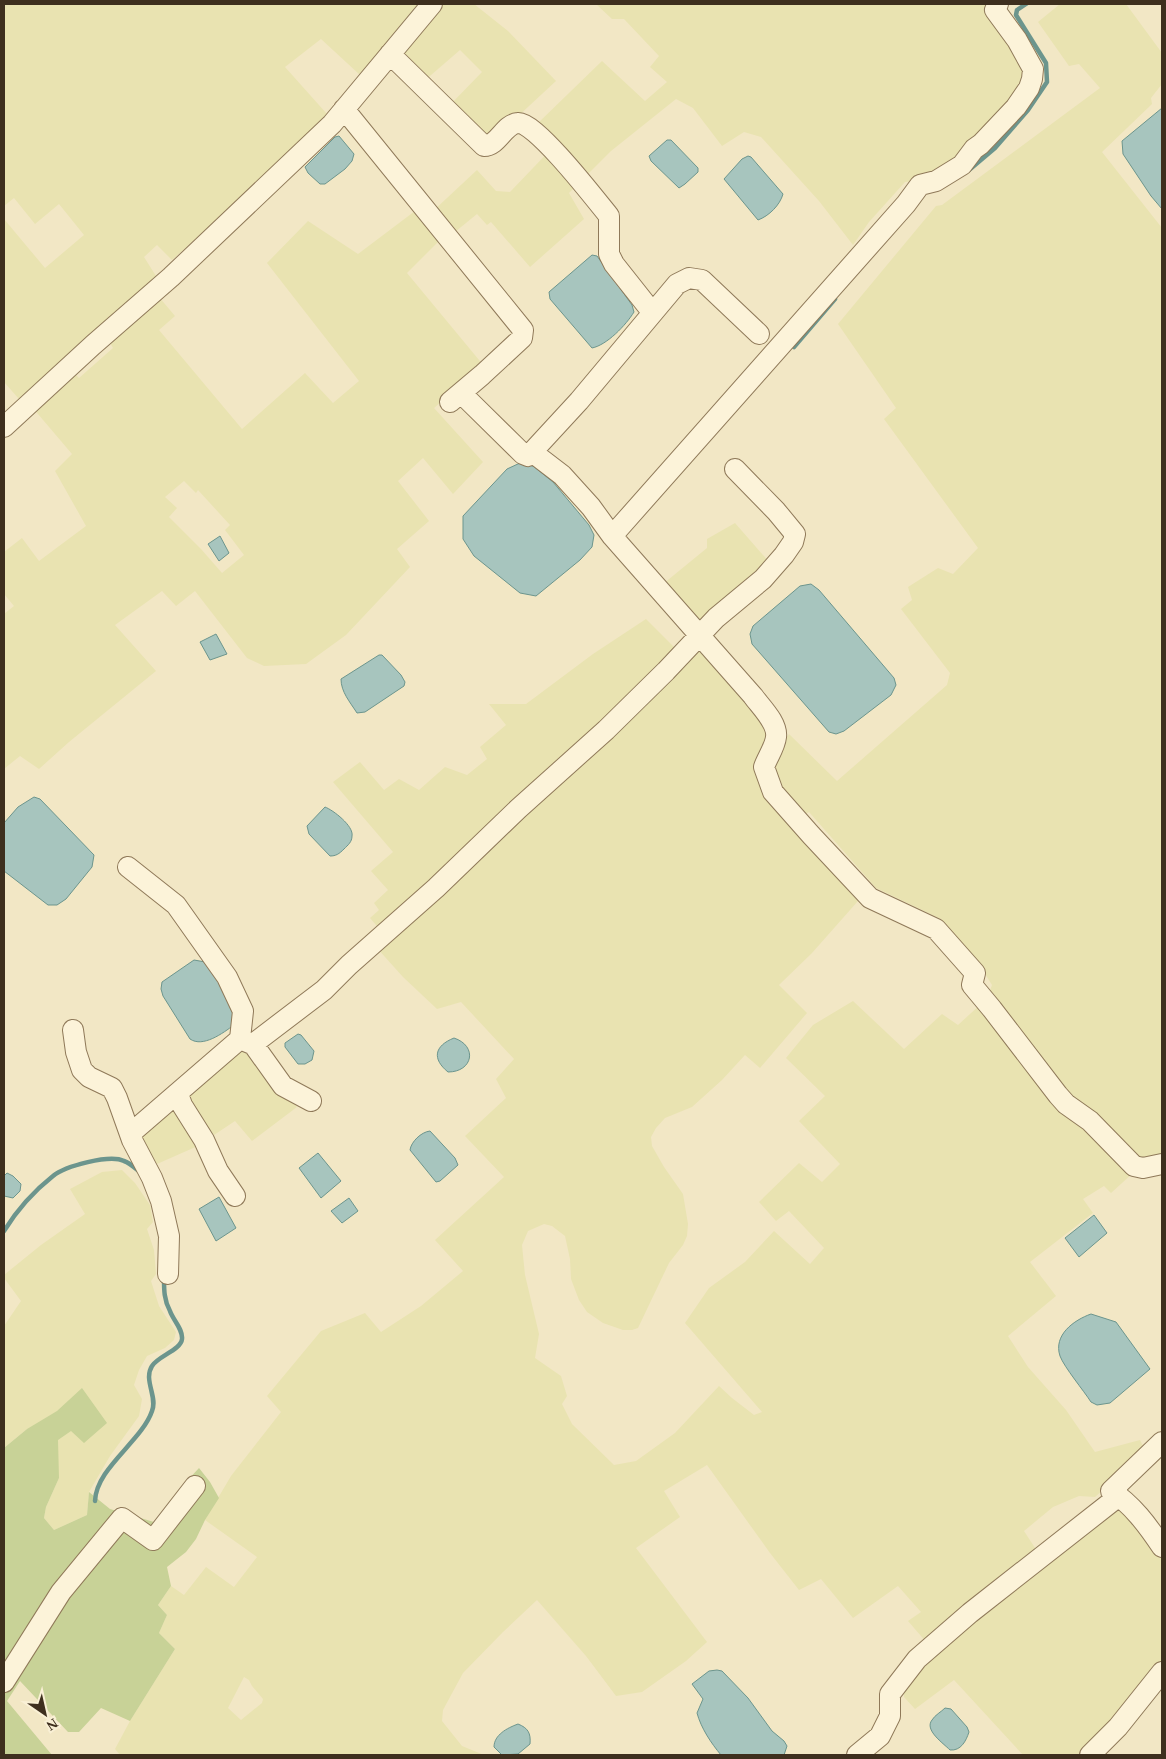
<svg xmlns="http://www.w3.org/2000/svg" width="1166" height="1759" viewBox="0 0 1166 1759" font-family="'Times New Roman',serif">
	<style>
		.farmland { fill: #e9e3b1; fill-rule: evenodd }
		.green { fill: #c8d297 }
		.water { fill: #a7c5be; stroke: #6c958d }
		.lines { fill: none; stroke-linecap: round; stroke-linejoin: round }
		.stream { stroke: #6c958d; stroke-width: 4.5 }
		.minor-casing { stroke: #8f7959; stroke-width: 22 }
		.minor { stroke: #fcf3d9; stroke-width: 20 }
	</style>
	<rect width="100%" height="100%" fill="#f2e7c5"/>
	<path class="farmland" d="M4 4H418L360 75 321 39 285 67 327 114 264 178 172 260 157 245 144 257 156 276 19 399 4 382V362L5 361 4 359V219L45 268 84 235 59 204 35 224 14 198 4 206Z
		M439 4H474L508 31 556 81 489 143 448 107 482 72 460 50 423 82 398 58Z
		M596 4H994L1026 70 1025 83 955 162 921 180 905 182 869 222 853 245 819 201 761 137 744 132 722 146 693 108 676 99 611 151 569 193 584 219 530 267 491 222 487 225 477 214 450 236 432 212 477 170 496 191 510 192 556 144 537 124 602 61 645 101 667 82 650 67 659 56 624 19H612Z
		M1060 4H1126L1162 53V84L1151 98 1152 104 1102 152 1162 228V1157L1137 1161 1074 1106 988 996 992 985 982 969 941 919 876 888 809 812 801 817 789 804 770 761 789 734 837 781 947 685 950 673 901 609 912 600 908 587 938 568 953 574 978 548 884 419 896 408 838 324 936 206 942 205 1100 88 1079 64 1069 66 1038 22Z
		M419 208 442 238 407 273 484 366 434 408 483 462 453 494 423 458 398 481 429 521 397 549 410 567 346 635 306 664 264 666 247 658 195 591 176 606 162 591 115 625 156 671 69 742 39 769 20 756 4 769V614L14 606 4 594V552L22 538 39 561 86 526 55 471 72 454 32 407 73 372 79 378 113 348 109 341 159 297 175 316 159 330 242 429 305 373 333 403 359 381 267 263 308 221 358 254ZM184 481 196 493 198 490 230 525 225 530 244 555 222 573 201 549 169 517 177 508 165 497Z
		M735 523 770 563 701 627 663 584 707 548V539Z
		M646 619 680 653 381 931 370 918 379 910 374 903 388 890 371 871 393 852 333 782 360 762 384 790 399 779 419 790 445 767 467 775 487 759 480 747 506 725 489 704H526L593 654Z
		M698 649 705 651 770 727 764 757 833 873 858 901 812 953 779 985 807 1013 760 1068 745 1055 722 1080 692 1107 665 1118 656 1128 651 1137 652 1146 664 1167 683 1194 688 1224 687 1236 683 1245 669 1263 638 1328 632 1330H623L603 1323 587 1312 579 1300 571 1279 570 1259 565 1236 552 1226 544 1224 528 1231 522 1245 525 1275 539 1334 535 1358 561 1376 567 1396 562 1404 572 1424 614 1465 636 1461 675 1433 719 1386 732 1398 754 1415 762 1412 685 1323 709 1288 745 1262 774 1231 810 1264 824 1248 789 1211 776 1221 759 1202 799 1163 822 1182 840 1164 799 1121 825 1096 786 1058 813 1025 853 1001 904 1049 942 1014 958 1025 982 1003 1133 1173 1111 1193 1104 1186 1083 1199 1093 1213 1030 1262 1056 1296 1008 1336 1028 1367 1066 1410 1095 1452 1140 1440 1146 1452 1095 1497 1079 1496 1053 1507 1024 1531 1037 1551 927 1643 908 1621 921 1612 898 1586 853 1618 821 1579 799 1590 770 1553 707 1465 664 1491 680 1517 636 1548 707 1642 686 1661 642 1692 616 1696 586 1656 537 1600 503 1632 463 1673 443 1710 442 1721 462 1746 484 1755H120L115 1749 130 1721 175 1649 159 1633 167 1615 158 1605 171 1586 184 1595 206 1567 234 1587 257 1557 205 1520 231 1476 281 1412 267 1396 321 1331 365 1313 381 1332 421 1306 463 1271 435 1240 504 1177 465 1136 506 1098 496 1079 514 1059 461 1002 437 1009 403 977 376 947ZM244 1677 249 1680 252 1686 263 1699 262 1703 241 1720 228 1708Z
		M241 1043 297 1107 252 1141 235 1121 214 1135 185 1097Z
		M174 1104 200 1145 157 1164 136 1134Z
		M122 1170 135 1183 150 1205 153 1222 147 1229 154 1250 156 1274 151 1281 159 1306 176 1332 174 1340 165 1348 147 1356 139 1370 134 1385 142 1399 139 1416 110 1456 89 1492 87 1515 54 1530 44 1518 46 1507 59 1478 27 1429 4 1448V1326L21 1301 4 1278V1275L41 1245 85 1214 70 1189 102 1172Z
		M1117 1509H1122L1162 1556V1668L1086 1750 1078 1755H1023L954 1680 915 1709 904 1697V1691L917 1674 941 1647Z"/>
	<path class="green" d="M82 1388 107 1423 84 1443 71 1431 58 1440 59 1478 46 1507 44 1518 54 1530 87 1515 89 1492 110 1509 154 1522 182 1517 186 1482 199 1468 210 1482 219 1498 205 1520 196 1539 186 1552 167 1567 171 1586 158 1605 167 1615 159 1633 175 1649 130 1721 101 1708 79 1732H68L20 1681 7 1701 52 1755H4V1448L27 1429 57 1411Z"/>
	<path class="water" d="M1162 108V209L1151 196 1123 154 1122 141Z
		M339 136 354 154 352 161 345 169 325 184H320L308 173 305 167 335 137Z
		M667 140H671L698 168V172L685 184 679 188 651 161 649 156Z
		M748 156 751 157 783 194C780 205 769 216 758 220L724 179 742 159Z
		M592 255 597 256 632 305 634 312C626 325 607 345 592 348L550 299 549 292Z
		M520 463 533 466 553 482 589 525 594 535 592 547 580 560 536 596 520 593 474 556 463 539V516L507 469Z
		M220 536 229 553 219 561 208 544Z
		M811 584 819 590 894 678 896 685 891 695 844 731 836 734 829 732 752 644 750 634 753 626 800 586Z
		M216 634 227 654 210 660 200 642Z
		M379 655H382L401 675 405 682 404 686 365 712 357 713C350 702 341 692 341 679Z
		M34 797 40 799 94 855 92 867 66 899 57 905H48L4 871V823L18 807Z
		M325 807C333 810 354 826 352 836 352 842 348 845 344 849 339 854 336 856 330 856L309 834 307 826Z
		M194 960 211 963 232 1000 234 1025C223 1033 203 1048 190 1039L163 996 161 989 162 982Z
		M298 1034 301 1035 314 1051 312 1060 305 1064H298L285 1047V1043Z
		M454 1038C478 1046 473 1072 448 1072 432 1059 434 1046 454 1038Z
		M430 1131 455 1158 458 1165 440 1181 436 1182 410 1150C411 1142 421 1132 430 1131Z
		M318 1153 341 1181 321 1198 299 1168Z
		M7 1173 13 1176 21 1184 20 1191 13 1198 4 1196V1176Z
		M219 1197 236 1228 216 1241 199 1209Z
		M349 1198 358 1211 342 1223 331 1211Z
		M1094 1215 1107 1233 1079 1257 1065 1238Z
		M1091 1314 1116 1322 1150 1369 1110 1403 1097 1405 1091 1402C1084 1391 1064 1367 1060 1356 1053 1335 1074 1320 1091 1314Z
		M717 1670 722 1671 748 1698 772 1731 784 1741 787 1746 784 1755H721C711 1743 701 1728 697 1713L703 1699 692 1684 709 1671Z
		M945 1708 951 1709 967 1727 969 1732C966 1741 961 1751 950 1750 943 1743 924 1730 932 1720 935 1715 941 1712 945 1708Z
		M518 1724C528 1728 531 1733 530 1744L518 1754 502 1755 494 1747C494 1735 507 1728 518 1724Z"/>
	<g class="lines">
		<path class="stream" d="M969 170 995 148 1028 110 1047 82 1046 63 1016 15 1017 10 1026 4
			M794 347 835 299
			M4 1231C17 1210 34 1191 53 1176 65 1166 110 1154 124 1161 130 1163 135 1168 140 1172
			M95 1501C96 1468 142 1441 152 1411 158 1397 143 1380 152 1366 158 1356 181 1350 182 1339 183 1329 173 1320 170 1311 164 1300 164 1290 164 1278"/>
		<g class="minor-casing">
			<path id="minor" d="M390 54 484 146C498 146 504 124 518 123 535 121 596 200 609 216V254L614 264 652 312
				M344 109 523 330 522 338 482 375 450 402
				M461 393 523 454 528 456 532 452 562 475 591 507 612 536 753 696C761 707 778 723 776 737 775 747 767 758 764 767L773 792 811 835 870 898 936 929 975 973 972 985 992 1009 1058 1095 1066 1104 1090 1121 1134 1166 1143 1168 1162 1164
				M4 427 93 345 171 277 332 124 432 4
				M532 452 579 401 677 284 689 278 702 280 759 334
				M612 536 906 204 920 185 936 181 962 165 974 149 981 144 1016 107 1029 88 1032 79 1033 69 1017 40 995 10 998 4
				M128 867 176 905 227 977 243 1011 240 1039
				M73 1030 76 1052 82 1070 89 1077 112 1088 117 1098 132 1140 152 1178 161 1201 169 1236 168 1274
				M178 1094 182 1105 204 1140 218 1171 235 1196
				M311 1101 283 1086 253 1044 324 990 349 965 436 888 518 809 606 730 666 671 716 618 763 579 784 555 793 542 795 534 776 511 735 469
				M130 1134 240 1039 252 1044
				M1162 1442 1111 1491C1132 1504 1148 1526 1162 1547
				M4 1682 61 1592 122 1518 153 1540 195 1486
				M857 1755 880 1736 890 1716V1694L917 1659 970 1613 1119 1496
				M1090 1755 1118 1727 1162 1672"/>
		</g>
		<use href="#minor" class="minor"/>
	</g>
	<rect width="1166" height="1759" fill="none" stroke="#3e2f1e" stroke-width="10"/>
	<g transform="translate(45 1714) rotate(146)" stroke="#f9f0d5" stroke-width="4" paint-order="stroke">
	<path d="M0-4L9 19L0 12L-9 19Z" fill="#3e2f1e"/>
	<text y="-8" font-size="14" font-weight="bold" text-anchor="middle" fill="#3e2f1e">N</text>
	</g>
</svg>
